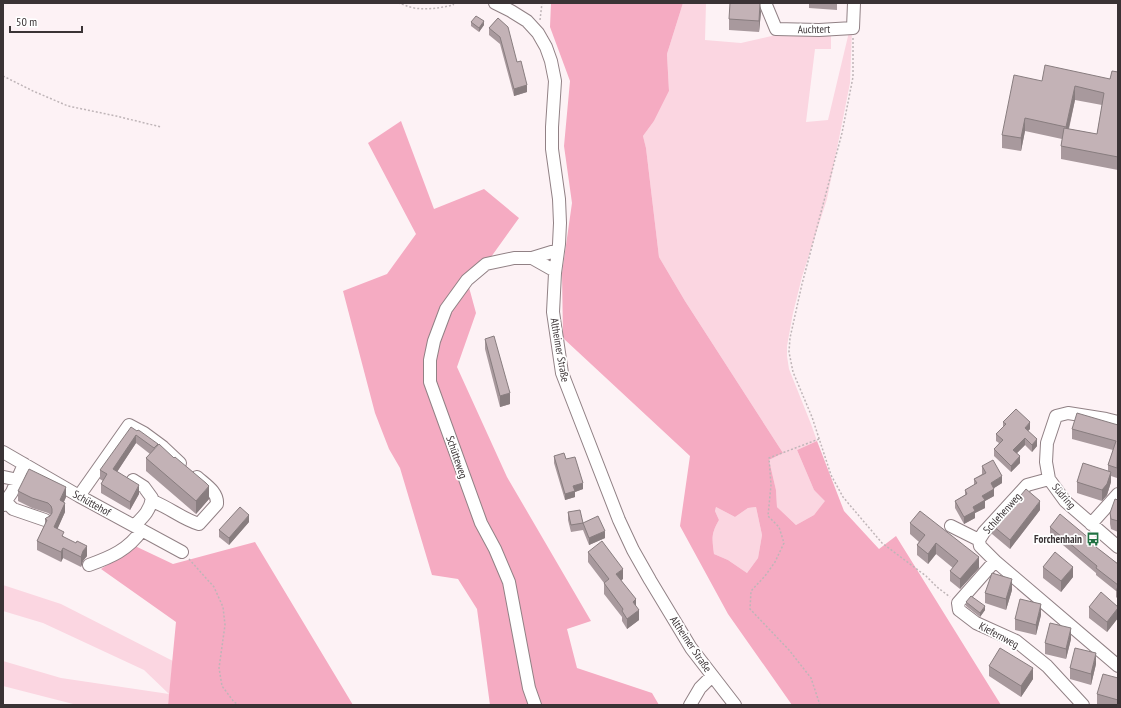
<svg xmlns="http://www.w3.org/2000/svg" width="1121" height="708" viewBox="0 0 1121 708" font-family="'PT Sans Narrow',sans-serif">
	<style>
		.green { fill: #fbd6e1 }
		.forest { fill: #f5abc2; fill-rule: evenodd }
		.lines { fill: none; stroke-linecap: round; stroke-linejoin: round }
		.minor-casing { stroke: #918185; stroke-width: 14 }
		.path { stroke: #bfb5b8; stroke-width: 1.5; stroke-dasharray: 2 2; stroke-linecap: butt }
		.minor { stroke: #fff; stroke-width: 12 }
		.wall { fill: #a8999d; fill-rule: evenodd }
		.shaded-wall { fill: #887d7f }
		.building { fill: #c3b2b6; stroke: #887d7f }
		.labels { text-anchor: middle; stroke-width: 3.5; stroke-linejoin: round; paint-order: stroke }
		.street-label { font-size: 11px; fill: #3a3335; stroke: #fff }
		.poi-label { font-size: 11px; font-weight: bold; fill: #3a3335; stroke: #fff; text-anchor: end }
	</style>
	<rect width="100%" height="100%" fill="#fdf2f5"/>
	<path class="green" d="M683 3H706L705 40 741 43 780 34H831V49H815L806 122 828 120 849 32 852 31 850 83 827 199 802 277 793 313 787 346V356L789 369 811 424 817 441 797 450 814 490 826 501 814 515 796 525 777 507 776 490 769 460 783 453 685 301 659 257 646 148 643 136 654 121 669 91 667 54Z
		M716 507 735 517 748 508 756 507 762 535 758 558 747 573 728 560 714 554C712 538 711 534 719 520L715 511Z
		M3 585 61 604 173 661 168 705H77L3 686V661L61 678 169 694 144 670 43 623 3 611Z"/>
	<path class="forest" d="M551 3H683L667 54 669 91 654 121 643 136 646 148 659 257 685 301 783 453 769 460 776 490 777 507 796 525 814 515 825 501 814 490 797 450 817 441 844 511 879 549 896 536 1001 705H792L728 614 680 526 690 456 563 338 562 273 572 203 564 146 570 81 550 27ZM716 507 735 517 748 508 756 507 762 535 758 558 747 573 728 560 714 554C712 538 711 534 719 520L715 511Z
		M401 121 434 209 484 189 519 218 486 264 467 280 476 313 457 367 507 477 591 621 567 629 577 668 652 693 659 705H490L477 609 458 579 432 575 400 468 389 449 375 413 343 291 387 274 416 234 368 143Z
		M255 542 353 705H168L176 622 101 569 135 546 173 564Z"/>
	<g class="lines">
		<g class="minor-casing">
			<path id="minor" d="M495 3 511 11 527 21 538 33 546 47 551 61 555 81 552 127V149L559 199 560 223 559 244 555 273 553 312 562 373 619 520 633 550 650 580 691 648 735 705
				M766 5 776 29 819 30 853 28 854 3
				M532 258 555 271
				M1118 422 1106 419 1068 413 1056 416 1047 443 1046 462 1049 479 1065 501 1118 547
				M3 452 79 496 182 552
				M4 477 18 480
				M133 480 144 487 152 498C150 511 143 517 134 526
				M79 496 129 425 144 433 163 447 180 463
				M152 501C169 507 182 519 199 524L217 504C218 492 206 485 197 477
				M6 502 13 509 45 520
				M3 505 12 492 24 464
				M1091 524 1118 494
				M951 526 979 540 980 546 995 561 1118 666
				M979 540 984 532 1027 485 1049 479
				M995 561 958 603 959 610 976 623 1016 641 1047 666 1083 705
				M89 565C111 557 128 550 142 530
				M535 705 529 688 509 582 495 549 481 523 430 382V360L434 341 446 309 467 280 486 264 514 258H532L558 250
				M690 705 700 688 712 676"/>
		</g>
		<path class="path" d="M398 3C403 4 408 7 414 8 427 10 440 8 453 5L454 3
			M540 20 542 3
			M853 38V77L842 133 802 284 790 338 789 352 793 372 812 417 831 475 843 497 882 543 926 576 937 587 950 597
			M3 76 33 91 68 106 116 116 161 127
			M819 439 769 458 771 485 768 516 779 527 784 543 775 562 765 576 751 591 750 609 789 650 811 678 820 705
			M189 559 214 587 223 607 225 625 219 668 222 686 234 702 239 705"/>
		<use href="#minor" class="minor"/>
	</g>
	<path class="wall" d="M809 3H837V10L809 8Z
		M761 12 759 32 729 30V19Z
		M498 18 517 62 527 92 514 96 500 44 489 35V28Z
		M471 22 484 25 479 32 471 26Z
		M1118 72V170L1061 159V146L1062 139 1025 131 1021 151 1002 148V135L1042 81 1110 79ZM1075 100 1102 105 1097 134 1069 129Z
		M485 339 510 404 500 407 485 349Z
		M1003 422 1030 429 1028 431 1037 446 1032 452 1025 445 1017 453 1020 463 1011 472 994 456V449L999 443 996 441V434L1003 427Z
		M1118 425V476L1117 478 1111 476V482L1107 495 1102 501 1077 493V482L1108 471V465L1113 450 1072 439V429Z
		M137 431 209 499 196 514 146 471V458L150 454 136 443 117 472 139 494 130 510 101 493V484L103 481 100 479V470Z
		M554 456 566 459 583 489 575 492V497L565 500 554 463Z
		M982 466 1002 483 994 488V496L985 501V508L975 513V518L964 524 955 508V501L965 495V490L974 485V479L982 474Z
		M18 491 66 497 64 502 65 512 57 529 64 537 87 556 83 561 81 567 63 558 61 562 37 550V541L45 525V519L51 515 48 513 32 508 18 501Z
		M1118 500V532L1111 529 1110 524V513Z
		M1040 510 1010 549 992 534V525L1006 513Z
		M568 512 583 523 605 538 589 545 583 530 571 532 568 520Z
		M249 522 229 545 219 537V530Z
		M910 523 979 568 960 589 950 581V571L953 568 936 554 928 564 917 555V545L919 542 910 534Z
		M1050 527 1097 548 1118 564V599L1116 597V591L1096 575V573L1050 534Z
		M588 552 623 579 621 580 636 606 639 620 627 629 622 621V617L604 594V583L588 562Z
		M1043 567 1073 577 1061 592 1043 578Z
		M1012 590 1006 610 985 603V593Z
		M966 602 985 610 980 617 966 606Z
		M1089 607H1118V618L1107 632 1089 618Z
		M1041 615 1036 635 1015 630V619Z
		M1071 639 1066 659 1045 654V643Z
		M1096 664 1091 685 1070 679V668Z
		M989 666 1033 679 1021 697 989 676Z
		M1118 678V705H1097V694Z"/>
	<path class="shaded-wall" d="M760 3 761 12 759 32V21Z
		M484 21V25L479 32V28Z
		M527 85V92L514 96V89Z
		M1075 86V100L1066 140V127Z
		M1025 118V131L1021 151V138Z
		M510 393V404L500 407V396Z
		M1030 422V429L1025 434V428Z
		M136 435V443L113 478V469Z
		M1025 438V445L1013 457V450Z
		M1037 439V446L1032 452V445Z
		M1020 456V463L1011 472V466Z
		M1111 472V482L1107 495 1102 501V490Z
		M1002 476V483L991 490V483Z
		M583 483V489L575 492V497L565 500V494L573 486Z
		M139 485V494L130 510V502Z
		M209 486V499L196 514V501Z
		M66 487V497L60 510V500Z
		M994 489V496L985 501V508L975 513V518L964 524V517L982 496Z
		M1040 501V510L1010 549V540Z
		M65 503V512L54 537V527Z
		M249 515V522L229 545V538Z
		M605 531V538L589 545V538Z
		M936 543V554L928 564V554Z
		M87 546V556L83 561 81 567V557L83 551Z
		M63 548V558L61 562V552Z
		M979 557V568L960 589V579Z
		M1073 567V577L1061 592V581Z
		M623 569V579L616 584V574Z
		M1012 579V590L1006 610V599Z
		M636 599V609L633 602Z
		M1041 604V615L1036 635V625Z
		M985 606V610L980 617V613Z
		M1118 608V618L1107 632V622Z
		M639 610V620L627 629V619Z
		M1071 628V639L1066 659V649Z
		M1096 653V664L1091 685V674Z
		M1033 668V679L1021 697V686Z"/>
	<path class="building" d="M730 3H760L759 21 729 19Z
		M476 16 484 21 479 28 471 22Z
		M498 18 508 27 517 62 521 61 527 85 514 89 500 37 489 28Z
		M1045 65 1110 79 1112 71 1118 72V157L1061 146 1064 128 1097 134 1104 93 1075 86 1066 127 1025 118 1021 138 1002 135 1014 75 1042 81Z
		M494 336 510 393 500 396 485 339Z
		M1016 409 1030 422 1025 428 1037 439 1032 445 1025 438 1013 450 1020 456 1011 466 994 449 1003 440 996 434 1006 424 1003 422Z
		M1077 413 1118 425 1117 468 1108 465 1116 441 1072 429Z
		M131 427 137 431 138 430 140 431 158 444 154 448 136 435 113 469 139 485 130 502 101 484 107 474 100 470Z
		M159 444 174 458 175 457 206 483 209 486 196 501 146 458Z
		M564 453 566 459 575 457 583 483 573 486 575 491 565 494 554 456Z
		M993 460 1002 476 991 483 994 489 982 496 985 500 973 507 975 511 964 517 955 501 967 494 965 490 977 483 974 479 986 473 982 466Z
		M1083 463 1111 472 1107 484 1102 490 1077 482Z
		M29 469 66 487 60 500 65 503 54 527 64 532 62 536 76 543 77 541 87 546 83 551 81 557 63 548 61 552 37 541 47 520 45 519 46 518 50 516 52 513V509L51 506 48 503 32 498 18 491Z
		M1026 489 1040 501 1010 540 992 525 1005 511 1006 513Z
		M1115 499 1118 500V521L1111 519 1110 513Z
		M240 507 249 515 229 538 219 530Z
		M580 510 583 523 571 525 568 512Z
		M920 511 979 557 960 579 950 571 958 561 936 543 928 554 917 545 925 535 910 523Z
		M1060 514 1097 545 1096 547 1118 564V585L1096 568 1097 566 1050 527Z
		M598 516 605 531 589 538 583 523Z
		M602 541 623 569 616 574 636 599 633 602 639 610 627 619 622 611 623 609 604 583 609 579 588 552Z
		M1055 552 1073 567 1061 581 1043 567Z
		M992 573 1012 579 1006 599 985 593Z
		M1118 587V592L1116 590Z
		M1101 592 1118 607V608L1107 622 1089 607Z
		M971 596 985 606 980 613 966 602Z
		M1020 599 1041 604 1036 625 1015 619Z
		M1050 623 1071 628 1066 649 1045 643Z
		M1000 648 1033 668 1021 686 989 666Z
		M1075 648 1096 653 1091 674 1070 668Z
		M1103 674 1118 678V700L1097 694Z"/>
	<defs>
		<g id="bus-bare" transform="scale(1.08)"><path d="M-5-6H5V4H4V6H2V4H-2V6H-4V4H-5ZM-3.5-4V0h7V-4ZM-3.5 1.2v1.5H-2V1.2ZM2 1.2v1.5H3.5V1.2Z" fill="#207142" stroke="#fff" stroke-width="2.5" paint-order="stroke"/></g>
	</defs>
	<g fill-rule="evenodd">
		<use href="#bus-bare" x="1093" y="539"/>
	</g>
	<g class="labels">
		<g class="street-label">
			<text transform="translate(814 29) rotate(-1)" y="4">Auchtert</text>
			<text transform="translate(560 350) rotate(80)" y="4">Altheimer Straße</text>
			<text transform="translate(457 457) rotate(71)" y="4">Schütteweg</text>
			<text transform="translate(1064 496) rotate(49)" y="4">Südring</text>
			<text transform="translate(92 503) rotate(29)" y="4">Schüttehof</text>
			<text transform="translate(1002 513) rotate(-48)" y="4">Schlehenweg</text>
			<text transform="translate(999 635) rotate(28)" y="4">Kiefernweg</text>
			<text transform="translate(691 644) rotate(56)" y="4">Altheimer Straße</text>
		</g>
		<g class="poi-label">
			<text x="1082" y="543">Forchenhain</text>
		</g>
	</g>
	<rect width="1121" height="708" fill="none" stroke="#3a3335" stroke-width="8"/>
	<path d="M10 26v6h72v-6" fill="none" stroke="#3a3335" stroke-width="2"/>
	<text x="16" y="26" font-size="12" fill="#3a3335" stroke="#ffffff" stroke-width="3" paint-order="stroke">50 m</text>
</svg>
